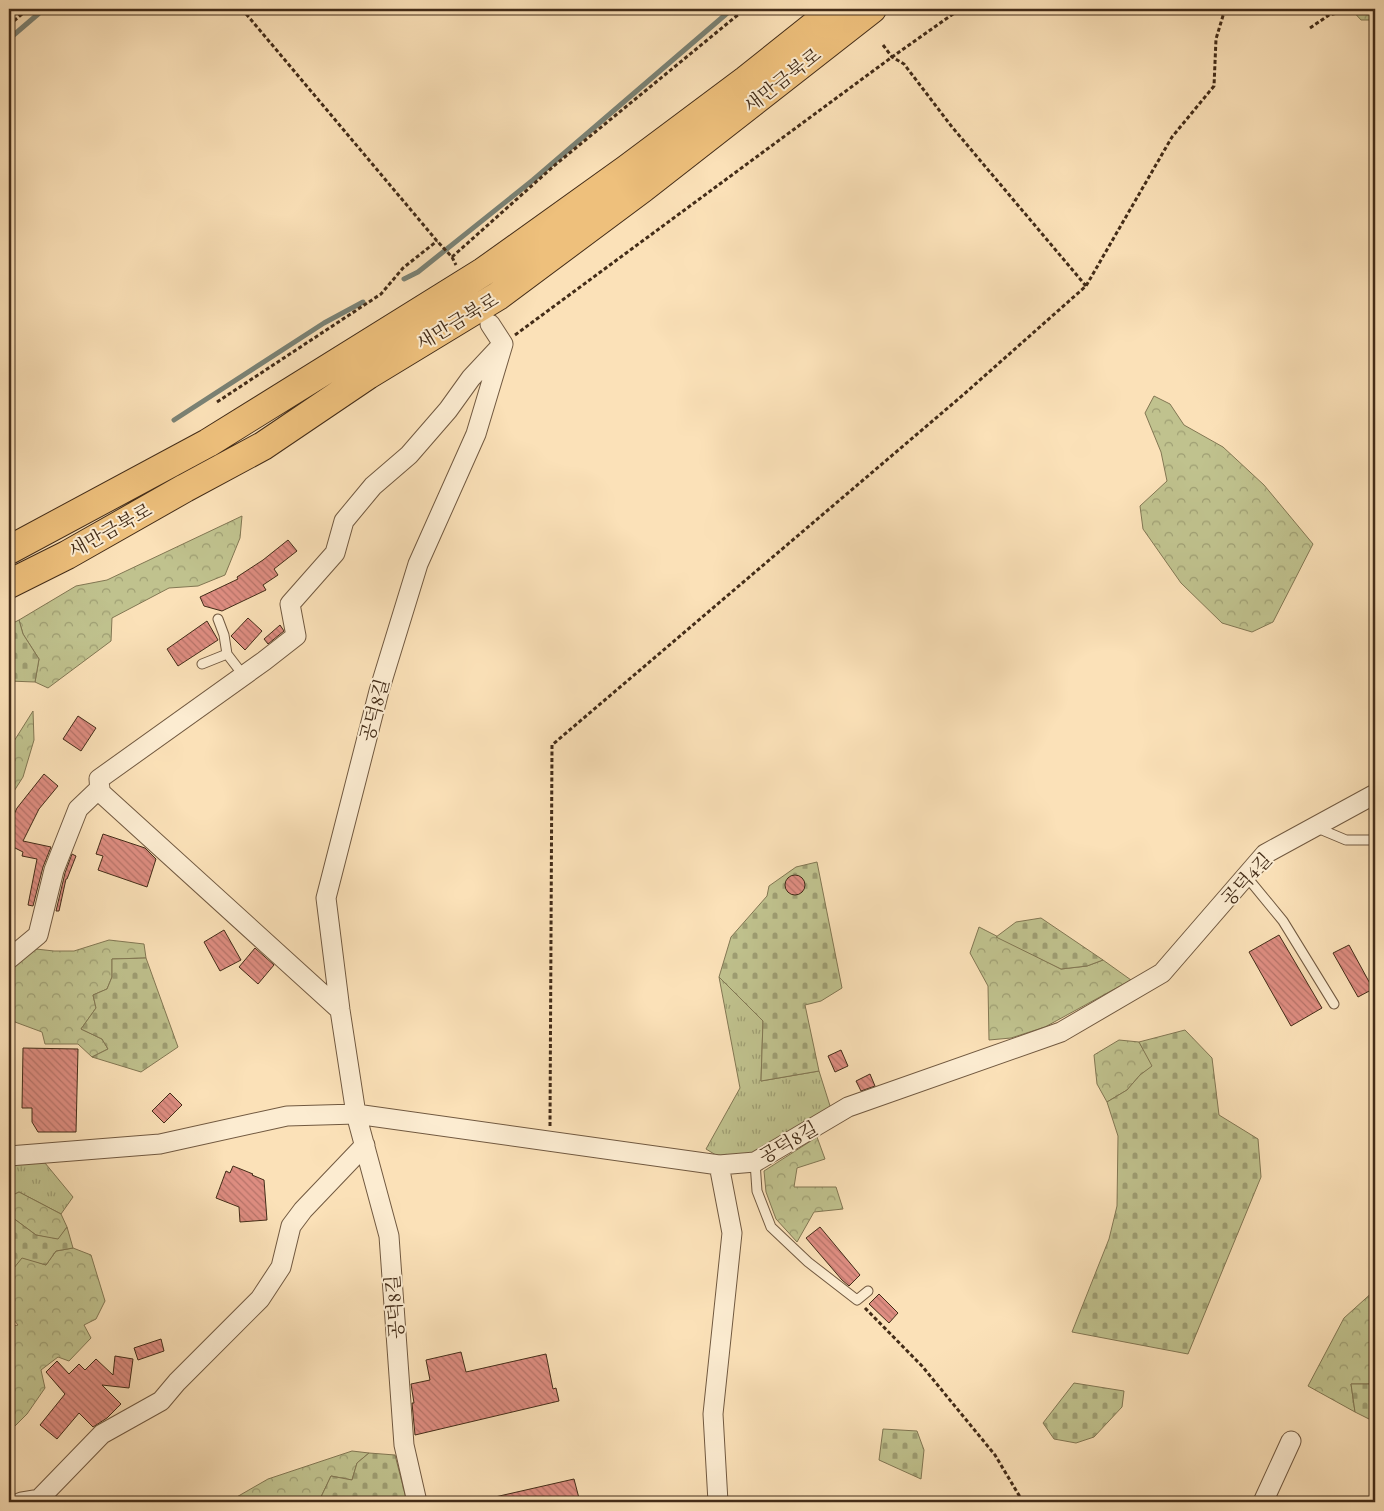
<svg xmlns="http://www.w3.org/2000/svg" width="1384" height="1511" viewBox="0 0 1384 1511" font-family="'EB Garamond','Noto Serif KR',serif">
	<style>
		.grass { fill: url(#grass-tufts); stroke: #827753 }
		.forest { fill: url(#forest-crowns); stroke: #827753 }
		.cemetery { fill: url(#cemetery-stones); stroke: #827753 }
		.lines { fill: none; stroke-linecap: round; stroke-linejoin: round }
		.stream { stroke: #7a8275; stroke-width: 5 }
		.building { fill: url(#building-back-hatch); stroke: #432c18 }
		.service-casing { stroke: #715940; stroke-width: 11 }
		.minor-casing { stroke: #715940; stroke-width: 21 }
		.trunk-casing { stroke: #432c18; stroke-width: 30 }
		.path { stroke: #432c18; stroke-width: 3; stroke-dasharray: 4 2.5; stroke-linecap: butt }
		.service { stroke: #fcecd1; stroke-width: 9 }
		.minor { stroke: #fcecd1; stroke-width: 19 }
		.trunk { stroke: #eec07c; stroke-width: 28 }
		.labels { text-anchor: middle; stroke-width: 4; stroke-linejoin: round; paint-order: stroke }
		.street-label { font-size: 19px; fill: #432c18; stroke: #fcecd1 }
	</style>
	<defs>
		<pattern id="grass-tufts" width="24" height="20" patternUnits="userSpaceOnUse" patternTransform="scale(1.25)"><rect width="24" height="20" fill="#c0c28e"/><path d="M3 7l-1-3M5 7V3M7 7l1-3M15 17l-1-3M17 17v-4M19 17l1-3" fill="none" stroke="#9e9e73"/></pattern>
		<pattern id="forest-crowns" width="20" height="18" patternUnits="userSpaceOnUse" patternTransform="scale(1.25)"><rect width="20" height="18" fill="#c0c28e"/><path d="M2 6a3 3 0 1 1 6 0M12 15a3 3 0 1 1 6 0" fill="none" stroke="#9e9e73"/></pattern>
		<pattern id="cemetery-stones" width="16" height="16" patternUnits="userSpaceOnUse" patternTransform="scale(1.25)"><rect width="16" height="16" fill="#c0c28e"/><path d="M2 7V4a2 2 0 0 1 4 0v3zM10 15v-3a2 2 0 0 1 4 0v3z" fill="#9e9e73"/></pattern>
		<pattern id="building-back-hatch" width="6" height="6" patternUnits="userSpaceOnUse" patternTransform="scale(1.25)"><rect width="6" height="6" fill="#de8d81"/><path d="M-1 5l2 2M0 0l6 6M5-1l2 2" fill="none" stroke="#b67369"/></pattern>
	</defs>
	<rect width="100%" height="100%" fill="#fbe1b8"/>
	<filter id="stains"><feTurbulence type="fractalNoise" baseFrequency=".004" numOctaves="4"/><feColorMatrix values="0 0 0 0 .2 0 0 0 0 .09 0 0 0 0 .02 0 0 0 .5 -.17"/></filter>
	<radialGradient id="worn" r=".72"><stop offset=".6" stop-color="#630" stop-opacity="0"/><stop offset="1" stop-color="#630" stop-opacity=".3"/></radialGradient>
	<path class="grass" d="M719 977 763 1021 761 1081 819 1071 831 1109 754 1153 724 1160 706 1149 740 1088Z
		M9 1162 45 1163 73 1197 61 1214 19 1192 9 1197Z"/>
	<path class="forest" d="M1351 9H1375V20H1361Z
		M1154 396 1170 404 1184 425 1223 447 1264 485 1313 544 1273 622 1252 632 1222 623 1181 583 1143 529 1140 506 1167 481 1161 452 1145 413Z
		M242 516 240 538 225 575 198 586 169 588 112 618 111 641 48 688 35 682 39 659 23 634 19 620 76 586 107 580Z
		M33 711 34 740 23 777 9 799V749Z
		M979 927 1061 969 1087 966 1103 960 1131 980 1045 1027 1011 1038 989 1040 988 986 970 953Z
		M109 940 144 944 146 958 112 959V977L107 989 93 995 96 1008 81 1029 102 1039 108 1049 92 1057 78 1044H45L42 1032 15 1022 9 1009V946L54 951H74Z
		M1119 1040 1139 1042 1153 1066 1140 1075 1127 1090 1107 1102 1097 1084 1094 1055Z
		M817 1137 825 1159 797 1168 794 1187H836L843 1209 814 1212 797 1242 776 1219 766 1192 764 1171Z
		M19 1192 61 1214 67 1227 58 1240 36 1235 9 1215V1197Z
		M73 1248 91 1255 105 1301 96 1319 84 1325 91 1338 69 1361 58 1357 41 1370 45 1388 27 1414 9 1432V1327L18 1325 9 1314V1274L22 1257 46 1265 56 1251Z
		M1375 1290V1384H1351L1355 1412 1308 1386 1344 1318Z
		M352 1451 369 1453 357 1463 352 1480 331 1476 321 1497 294 1502H228L268 1479Z"/>
	<path class="cemetery" d="M19 620 23 634 39 659 35 682 9 681V625Z
		M817 862 842 988 821 1001 805 1005 819 1071 761 1081 763 1021 719 977 731 937 767 896 769 886 796 867Z
		M1041 918 1103 960 1087 966 1061 969 996 937 1016 922Z
		M146 958 178 1047 141 1072 92 1057 108 1049 102 1039 81 1029 96 1008 93 995 107 989 112 977V959Z
		M1185 1030 1212 1058 1219 1115 1258 1139 1261 1177 1188 1354 1072 1332 1109 1239 1117 1206 1118 1136 1107 1102 1127 1090 1140 1075 1152 1066 1139 1042Z
		M9 1215 36 1235 58 1239 67 1227 73 1248 56 1251 46 1265 22 1258 9 1274Z
		M1074 1383 1124 1391 1122 1407 1094 1437 1076 1443 1054 1439 1043 1423Z
		M1351 1384H1375V1422L1355 1412Z
		M883 1429 917 1431 924 1450 921 1479 879 1460Z
		M369 1453 395 1455 407 1502H312V1499L321 1497 331 1476 352 1480 357 1463Z"/>
	<g class="lines">
		<path class="stream" d="M9 39 44 9
			M404 279 418 272 533 180 732 9
			M174 420 324 323 363 302"/>
	</g>
	<path class="building" d="M288 540 297 551 274 569 278 575 263 585 266 590 222 611 204 606 200 597 238 579 237 577 263 560Z
		M248 618 262 631 245 650 231 636Z
		M207 621 218 640 178 666 167 649Z
		M280 625 284 631 268 644 264 639Z
		M78 716 96 728 81 751 63 739Z
		M44 774 58 786 39 809 23 841 51 847 43 867 33 906 28 905 37 859 22 856 23 852 9 845V825L17 808Z
		M103 834 145 848 156 859 147 887 98 870 103 856 96 854Z
		M72 854 76 856 67 879H66L59 911H56L65 873Z
		M785 885a10 10 0 1 1 20 0a10 10 0 1 1-20 0Z
		M224 930 241 960 220 971 204 942Z
		M1279 935 1322 1008 1291 1026 1249 952Z
		M1349 945 1373 989 1358 997 1333 953Z
		M255 948 274 965 258 984 239 967Z
		M23 1048 78 1049 76 1132H38L32 1122V1108H22Z
		M841 1050 848 1066 835 1072 828 1056Z
		M870 1074 875 1086 861 1091 856 1081Z
		M170 1093 182 1105 164 1123 152 1111Z
		M233 1166 253 1174 252 1175 264 1180 267 1220 240 1222 239 1207 216 1198 226 1171 230 1173Z
		M820 1227 860 1275 849 1286 842 1280 806 1238Z
		M879 1294 898 1313 889 1323 869 1304Z
		M161 1339 164 1351 138 1360 134 1348Z
		M461 1352 466 1372 546 1354 553 1389 556 1388 559 1401 415 1435 412 1403H414L411 1384 430 1380 426 1360Z
		M115 1356 133 1359 129 1388 102 1385 121 1404 107 1418 93 1427 79 1413 57 1439 40 1425 65 1394 46 1372 57 1361 69 1374 79 1364 85 1370 96 1359 113 1375Z
		M574 1479 580 1502H496L495 1497Z"/>
	<g class="lines">
		<g class="service-casing">
			<path id="service" d="M218 619 224 635 227 654
				M202 664 227 654 244 676
				M1315 827 1346 840H1375
				M1246 876 1283 921 1334 1004
				M755 1162 757 1191 771 1227 808 1262 857 1300 868 1291"/>
		</g>
		<g class="minor-casing">
			<path id="minor" d="M9 959 38 935 54 870 78 809 100 788
				M340 1010 100 792 99 779 264 661 296 636 290 604 335 553 344 521 373 486 409 455 448 410 471 378 500 347
				M9 1156 160 1144 287 1116 356 1114 719 1165 755 1162 848 1107 1061 1032 1162 973 1265 854 1375 794
				M21 1502 39 1499 102 1434 161 1401 177 1382 260 1299 281 1267 291 1226 303 1210 365 1145
				M417 1502 404 1445 389 1236 356 1114 340 1010 326 898 379 691 418 564 476 434 503 344 490 324
				M718 1502 713 1414 732 1233 719 1165
				M1263 1502 1291 1441"/>
		</g>
		<g class="trunk-casing">
			<path id="trunk" d="M9 550 208 443 483 272 627 169 746 80 835 9
				M9 584 67 555 185 488 263 446 368 375 498 296 643 188 872 9"/>
		</g>
		<path class="path" d="M242 9 437 241 452 257 456 265
			M9 25 28 9
			M1310 28 1329 15 1352 9
			M883 45 892 57 904 64 952 127 1086 286
			M452 257 555 165 745 9
			M515 335 892 57 960 9
			M217 402 381 294 403 268 437 241
			M550 1126 552 745 963 395 1086 286 1172 137 1214 86 1216 39 1225 9
			M865 1308 922 1366 995 1455 1023 1502"/>
		<use href="#service" class="service"/>
		<use href="#minor" class="minor"/>
		<use href="#trunk" class="trunk"/>
	</g>
	<g class="labels">
		<g class="street-label">
			<text transform="translate(782 80) rotate(-38)" y="7">새만금북로</text>
			<text transform="translate(457 321) rotate(-31)" y="7">새만금북로</text>
			<text transform="translate(110 530) rotate(-29)" y="7">새만금북로</text>
			<text transform="translate(374 710) rotate(-75)" y="7">공덕8길</text>
			<text transform="translate(1246 879) rotate(-47)" y="7">공덕4길</text>
			<text transform="translate(788 1142) rotate(-30)" y="7">공덕8길</text>
			<text transform="translate(394 1307) rotate(-94)" y="7">공덕8길</text>
		</g>
	</g>
	<rect width="1384" height="1511" fill="none" stroke="#fbe1b8" stroke-width="30"/>
	<rect x="10" y="10" width="1364" height="1491" fill="none" stroke="#432c18" stroke-width="2.5"/>
	<rect x="15" y="15" width="1354" height="1481" fill="none" stroke="#432c18"/>
	<rect width="100%" height="100%" filter="url(#stains)"/>
	<rect width="100%" height="100%" fill="url(#worn)"/>
</svg>
